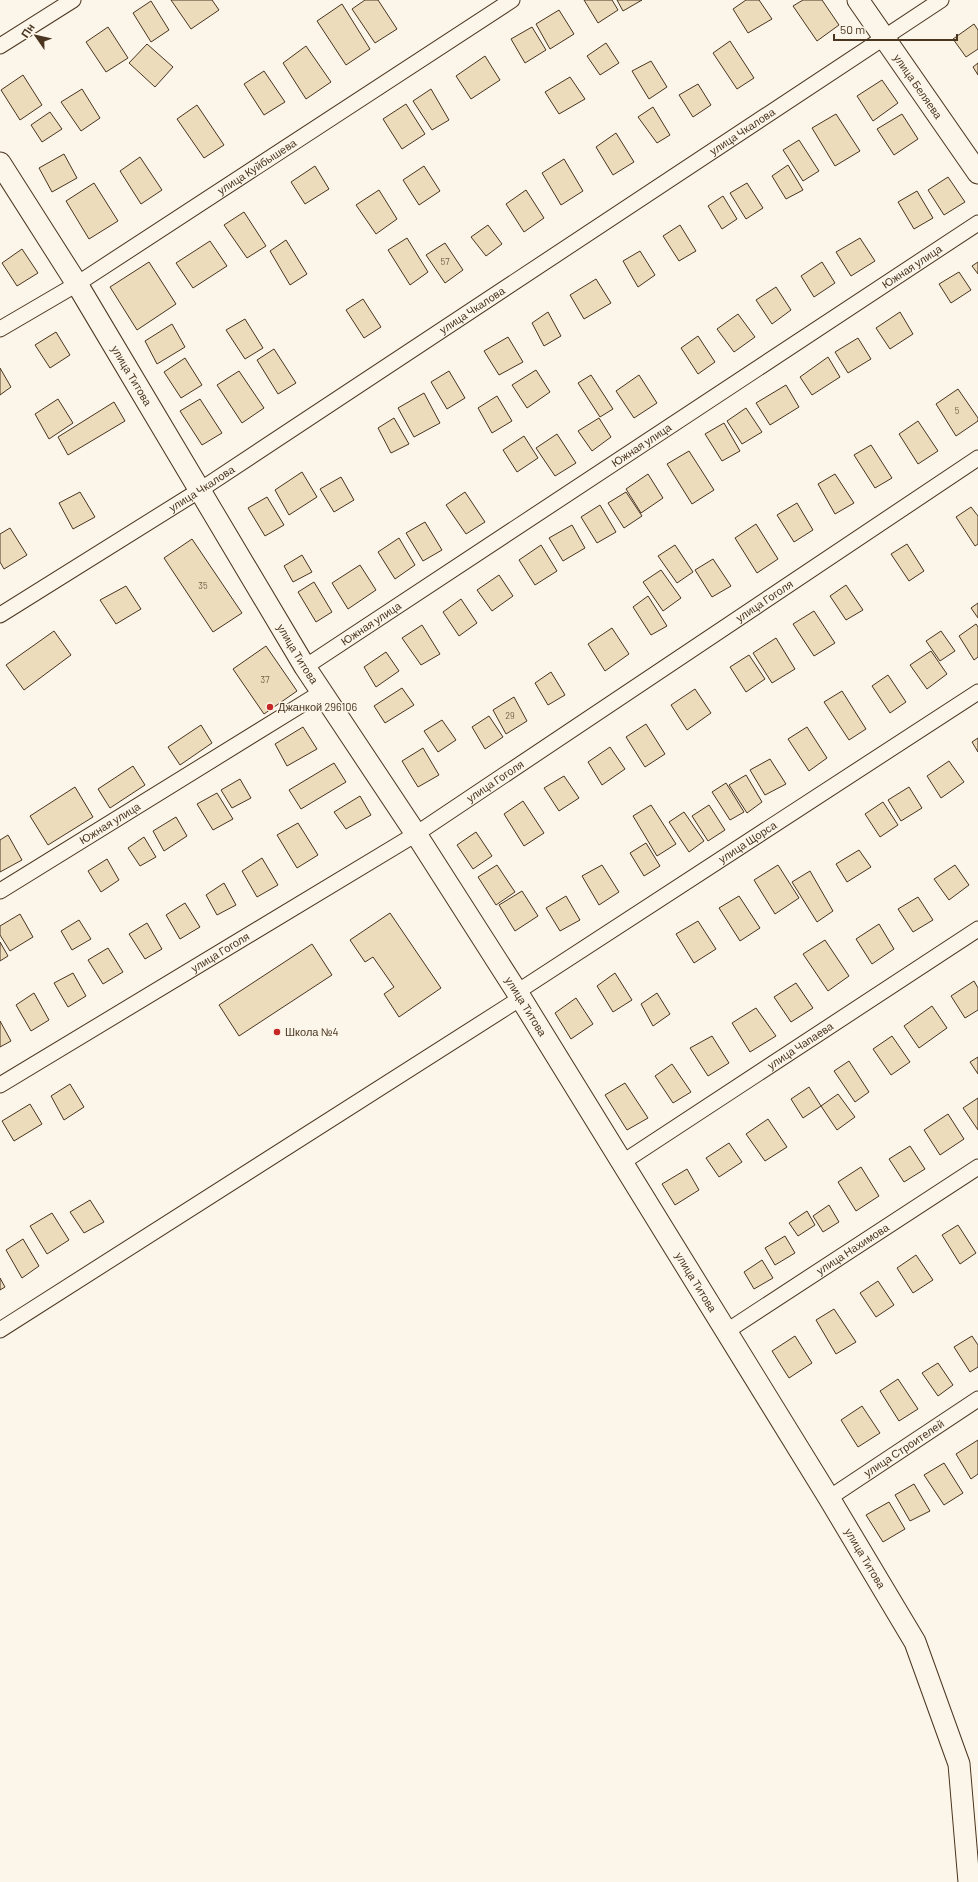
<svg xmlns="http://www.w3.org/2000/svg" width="978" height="1882" viewBox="0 0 978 1882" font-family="Barlow,sans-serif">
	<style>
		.building { fill: #ecdcbc; stroke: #4a3520 }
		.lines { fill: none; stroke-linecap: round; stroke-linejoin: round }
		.minor-casing { stroke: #4a3520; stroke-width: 17 }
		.secondary-casing { stroke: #4a3520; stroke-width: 23 }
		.minor { stroke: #fbf6e9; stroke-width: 15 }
		.secondary { stroke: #fbf6e9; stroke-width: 21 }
		.poi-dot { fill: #c62828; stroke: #fbf6e9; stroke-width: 1.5 }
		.labels { text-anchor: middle; stroke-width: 3; stroke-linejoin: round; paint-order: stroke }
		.number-label { font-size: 9px; fill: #725f47 }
		.street-label { font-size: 11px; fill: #4a3520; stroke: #fbf6e9 }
		.poi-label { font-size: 11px; fill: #4a3520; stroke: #fbf6e9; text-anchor: start }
	</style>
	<rect width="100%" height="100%" fill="#fbf6e9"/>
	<path class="building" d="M171 0H212L219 10 191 29Z
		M365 0H378L397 29 375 43 352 9Z
		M584 0H612L618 10 598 23Z
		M617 0H642L623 11Z
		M746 0H759L772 19 748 33 733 9Z
		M803 0H822L839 25 817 41 793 6Z
		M151 1 169 30 151 42 133 13Z
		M342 4 370 49 346 65 317 21Z
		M559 10 574 34 550 49 536 24Z
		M974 24 978 30V49L966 57 953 39Z
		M108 27 128 58 106 72 86 42Z
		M532 27 546 50 525 63 511 39Z
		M730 41 754 78 737 89 713 53Z
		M606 43 619 63 600 75 587 56Z
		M147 44 173 67 155 87 129 63Z
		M306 46 331 82 306 99 283 63Z
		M485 56 500 80 471 99 456 76Z
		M651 61 667 87 649 99 632 71Z
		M978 63V75L973 67Z
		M264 71 285 102 264 115 244 84Z
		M23 75 42 105 20 120 1 90Z
		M570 77 585 99 559 114 545 92Z
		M882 80 898 103 873 121 857 96Z
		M698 84 711 105 693 117 679 95Z
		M82 89 100 118 81 131 61 102Z
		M431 89 449 120 432 130 413 101Z
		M406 104 425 134 402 149 383 119Z
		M197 105 224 145 204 158 177 119Z
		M653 107 670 135 657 143 638 117Z
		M50 112 62 129 42 142 31 125Z
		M836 114 860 151 835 166 812 128Z
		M902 114 918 139 894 155 877 129Z
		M616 133 634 162 613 175 596 147Z
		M799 140 819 171 803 181 783 150Z
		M64 154 77 178 52 192 39 168Z
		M140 157 162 190 141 204 120 171Z
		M564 159 583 191 561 205 542 173Z
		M788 165 803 190 786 199 772 176Z
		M315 166 329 189 305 204 291 182Z
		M424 166 440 191 419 205 403 180Z
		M948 177 965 202 944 215 928 190Z
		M94 183 118 221 89 239 66 201Z
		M747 183 763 208 746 219 730 193Z
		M379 190 397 219 376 234 356 205Z
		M526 190 544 218 524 232 506 204Z
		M917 191 933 218 914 229 898 202Z
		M723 196 737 219 722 229 708 206Z
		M244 212 266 246 247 258 224 225Z
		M488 225 502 244 486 256 471 237Z
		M680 225 696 251 679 261 663 236Z
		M407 238 428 272 410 285 388 250Z
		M860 238 875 261 851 276 836 252Z
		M286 240 307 274 290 285 270 251Z
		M210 241 227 266 193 288 176 263Z
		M445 243 463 270 445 283 426 255Z
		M22 249 38 273 17 286 2 263Z
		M640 251 655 275 638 287 623 261Z
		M149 262 176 304 137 330 110 287Z
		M822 262 835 283 814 297 801 276Z
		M978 262V274L972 266Z
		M959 272 971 290 951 303 939 284Z
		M596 279 611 303 584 319 570 295Z
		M776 287 791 310 772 324 756 300Z
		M363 299 381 327 364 338 346 310Z
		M548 312 561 336 544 346 532 323Z
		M900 312 913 334 890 349 876 328Z
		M738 314 755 337 734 352 717 329Z
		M245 319 263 348 245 359 226 330Z
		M172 324 185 347 157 364 145 341Z
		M56 332 70 355 50 368 35 345Z
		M698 336 715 362 698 374 681 348Z
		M508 337 523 362 499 375 484 351Z
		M858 338 871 359 848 373 835 352Z
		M274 349 296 383 278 394 257 360Z
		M828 357 840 377 812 395 800 377Z
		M185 358 202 385 181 398 164 372Z
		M0 368 11 387 0 395Z
		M536 370 550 392 527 408 512 385Z
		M239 371 264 408 242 423 217 385Z
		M449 371 465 398 447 409 431 382Z
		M591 375 613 409 600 417 578 383Z
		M639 375 657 403 634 418 616 391Z
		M786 385 799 407 770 425 756 403Z
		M958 389 978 418V421L956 436 936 404Z
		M424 393 440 423 414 437 398 408Z
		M497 396 512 421 492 433 478 408Z
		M58 399 73 423 49 439 35 414Z
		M200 399 222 433 202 445 180 411Z
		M114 402 125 421 68 455 58 437Z
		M746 408 762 432 742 444 727 421Z
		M394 418 409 444 391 453 378 428Z
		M599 418 611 437 592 451 578 431Z
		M918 421 938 451 918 464 899 434Z
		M724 423 740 451 722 461 705 434Z
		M557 434 576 463 555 476 536 448Z
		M524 436 538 458 517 472 503 450Z
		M871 445 892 478 875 488 854 455Z
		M689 451 714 490 692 504 667 464Z
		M302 472 317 497 289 515 275 490Z
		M648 474 663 498 641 513 626 489Z
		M835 474 854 503 835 514 818 484Z
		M341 477 354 500 334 512 320 489Z
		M80 492 95 517 73 529 59 503Z
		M465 492 485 522 466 534 446 505Z
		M626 492 642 516 624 528 608 503Z
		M267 497 284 525 265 536 248 508Z
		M797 503 813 530 794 542 777 515Z
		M600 505 616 532 597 543 581 517Z
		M971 507 978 516V544L975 546 956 517Z
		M425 522 442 550 423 561 406 533Z
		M756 524 778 559 757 573 735 538Z
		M572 525 585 548 563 561 549 538Z
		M10 528 27 555 4 569 0 562V534Z
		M399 538 415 565 395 579 378 552Z
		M192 539 242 613 213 632 164 558Z
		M907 544 924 571 909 581 891 554Z
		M541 545 557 571 535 585 519 560Z
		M675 545 693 572 677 583 658 556Z
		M302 555 312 572 293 582 284 566Z
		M713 559 731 586 712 597 695 570Z
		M360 565 376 590 348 609 332 583Z
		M661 570 681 598 663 611 643 582Z
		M499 575 513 596 492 611 477 590Z
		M314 582 332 612 316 622 298 592Z
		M846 585 863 610 846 620 830 596Z
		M126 586 141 609 116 624 100 600Z
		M648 596 667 626 651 635 633 607Z
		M461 599 477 623 459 636 443 612Z
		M978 603V618L971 608Z
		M814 611 835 643 814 656 793 624Z
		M976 624 978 627V657L974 660 959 636Z
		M422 625 440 654 421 665 402 638Z
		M612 628 629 654 605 671 588 644Z
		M54 631 71 655 24 690 6 665Z
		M941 631 955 651 940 661 926 641Z
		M776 638 795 669 772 683 753 653Z
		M266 646 297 691 264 714 233 669Z
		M931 651 947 674 927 689 910 665Z
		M386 652 399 671 376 687 364 667Z
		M749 655 765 679 746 692 730 667Z
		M551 672 565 695 548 705 535 683Z
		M888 675 906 702 890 713 872 686Z
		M402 688 414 705 385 723 374 706Z
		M695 689 711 713 687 730 671 705Z
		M842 691 866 729 849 740 824 702Z
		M514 697 527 721 506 734 493 710Z
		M489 716 503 737 485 749 472 727Z
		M442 720 456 740 438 752 424 731Z
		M646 724 665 754 645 767 626 737Z
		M201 725 212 743 180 765 168 747Z
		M303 727 317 749 287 766 275 744Z
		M807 727 827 758 809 771 788 739Z
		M978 738V752L972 742Z
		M610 747 625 769 602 785 588 762Z
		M423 748 439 775 418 787 402 761Z
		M770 759 786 784 765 795 750 770Z
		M949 761 964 782 941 798 927 776Z
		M334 763 346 782 301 809 289 790Z
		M133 766 145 785 110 808 98 789Z
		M746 775 762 802 747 813 729 785Z
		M564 776 579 798 559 811 544 788Z
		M240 779 251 798 232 808 221 790Z
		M726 783 744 812 730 820 712 792Z
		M75 787 93 817 48 845 30 816Z
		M909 787 922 808 901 821 888 800Z
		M217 793 233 819 213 830 197 804Z
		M360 796 371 815 346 829 334 812Z
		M523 801 544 833 524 846 504 814Z
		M883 802 898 825 880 837 865 814Z
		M651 805 676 844 657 856 633 816Z
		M709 805 725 830 708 841 692 816Z
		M684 812 704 841 689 852 669 822Z
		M176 817 187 836 164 851 153 831Z
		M298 823 318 855 297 868 277 835Z
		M476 832 492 856 473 869 457 845Z
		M8 835 22 860 0 872V840Z
		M144 837 156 857 140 866 128 848Z
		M646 843 660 866 644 876 630 853Z
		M859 850 871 867 847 882 836 864Z
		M262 858 278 885 257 897 242 871Z
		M107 859 119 880 101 892 88 871Z
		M497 865 515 892 496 905 478 877Z
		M602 865 619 892 599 905 582 876Z
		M778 865 799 898 775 914 754 880Z
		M955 865 969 885 949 900 934 879Z
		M810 871 833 911 817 922 792 882Z
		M224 883 236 905 217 915 206 895Z
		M522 891 538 916 515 931 499 905Z
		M566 896 580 920 560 931 546 908Z
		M739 896 760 928 740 941 719 908Z
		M918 897 933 920 913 932 898 909Z
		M185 903 200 927 180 939 166 915Z
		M390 913 441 988 399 1017 384 994 394 987 373 957 365 962 350 940Z
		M20 914 33 937 10 951 0 935V926Z
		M79 920 91 939 72 950 61 931Z
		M698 921 716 949 694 963 676 934Z
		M147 923 162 949 145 959 129 934Z
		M879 924 894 949 872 964 856 939Z
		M825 940 849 976 828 991 803 954Z
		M0 942 8 956 0 961Z
		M312 944 332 975 239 1036 219 1005Z
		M108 948 123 972 103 984 88 960Z
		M73 973 86 996 68 1007 54 983Z
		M615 973 632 1000 613 1012 597 986Z
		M974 981 978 988V1010L965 1018 951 996Z
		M796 983 813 1008 791 1022 774 997Z
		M34 993 49 1020 31 1031 16 1005Z
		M657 993 670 1014 653 1026 641 1004Z
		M576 998 593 1024 571 1039 555 1013Z
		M932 1006 947 1028 919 1048 904 1026Z
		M756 1008 776 1036 750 1052 732 1023Z
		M0 1021 11 1041 0 1047Z
		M712 1036 729 1063 708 1076 690 1048Z
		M892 1036 910 1062 891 1075 873 1049Z
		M978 1057V1074L970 1062Z
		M849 1061 869 1092 855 1102 834 1071Z
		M672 1064 691 1092 673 1103 655 1076Z
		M625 1083 648 1118 627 1130 605 1095Z
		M70 1084 84 1107 64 1120 51 1096Z
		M809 1087 821 1106 803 1118 791 1099Z
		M838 1094 855 1117 837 1130 821 1106Z
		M978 1098V1130L963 1108Z
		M30 1104 42 1124 14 1141 2 1121Z
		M948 1114 964 1139 940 1155 924 1130Z
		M768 1119 787 1147 765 1161 746 1134Z
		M729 1143 742 1162 719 1177 706 1158Z
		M910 1146 925 1169 904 1182 889 1159Z
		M861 1167 879 1196 856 1211 838 1182Z
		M687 1169 699 1190 675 1205 662 1184Z
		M90 1200 104 1222 84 1233 70 1212Z
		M829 1205 839 1222 823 1232 813 1216Z
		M807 1211 815 1225 798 1236 789 1223Z
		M52 1213 69 1240 47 1254 30 1226Z
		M958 1225 976 1253 960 1264 942 1235Z
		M785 1236 795 1253 775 1265 765 1248Z
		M23 1239 39 1266 22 1278 6 1250Z
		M916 1255 933 1280 913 1293 897 1268Z
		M762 1260 773 1278 754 1289 744 1272Z
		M0 1278 5 1287 0 1290Z
		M878 1281 894 1305 876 1317 860 1293Z
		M834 1309 856 1342 836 1354 816 1320Z
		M795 1336 812 1363 789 1378 772 1351Z
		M972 1336 978 1345V1367L970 1372 954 1347Z
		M938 1363 953 1385 938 1396 922 1373Z
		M898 1379 918 1409 899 1421 880 1391Z
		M862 1406 880 1433 858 1447 841 1420Z
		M978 1440V1474L971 1479 956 1454Z
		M944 1463 963 1493 944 1505 924 1475Z
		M914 1484 930 1511 910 1521 895 1495Z
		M889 1502 905 1529 883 1542 866 1515Z"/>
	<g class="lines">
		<g class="minor-casing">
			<g id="minor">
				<path d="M0 46 73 0"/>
				<path id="s1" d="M0 329 77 284 512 0"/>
				<path id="s2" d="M0 615 200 490 941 0"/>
				<path id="s3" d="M305 667 978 223"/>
				<path id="s4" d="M0 891 322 692"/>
				<path id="s5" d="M517 992 978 692"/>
				<path id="s6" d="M0 1085 416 834 978 458"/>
				<path id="s7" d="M623 1162 978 929"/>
				<path d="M0 1330 521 998"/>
				<path id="s8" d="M727 1331 978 1167"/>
				<path id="s9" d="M829 1498 978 1399"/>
			</g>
		</g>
		<g class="secondary-casing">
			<g id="secondary">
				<path id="s10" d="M858 0 978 173"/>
				<path id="s11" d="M0 163 77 284 305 667 416 834 517 992 829 1498 915 1642 959 1764 969 1882"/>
			</g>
		</g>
		<use href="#minor" class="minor"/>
		<use href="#secondary" class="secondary"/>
	</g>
	<g class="poi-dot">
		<circle cx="270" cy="707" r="4"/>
		<circle cx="277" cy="1032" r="4"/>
	</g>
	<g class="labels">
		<g class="number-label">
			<text x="445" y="265">57</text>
			<text x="957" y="414">5</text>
			<text x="203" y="589">35</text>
			<text x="265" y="683">37</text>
			<text x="510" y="719">29</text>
		</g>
		<g class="street-label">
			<text dy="4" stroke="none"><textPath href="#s10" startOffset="105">улица Беляева</textPath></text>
			<text dy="4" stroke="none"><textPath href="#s2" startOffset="886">улица Чкалова</textPath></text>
			<text dy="4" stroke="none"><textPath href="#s1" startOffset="304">улица Куйбышева</textPath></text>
			<text dy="4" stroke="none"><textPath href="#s3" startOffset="727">Южная улица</textPath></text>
			<text dy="4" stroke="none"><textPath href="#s2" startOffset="562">улица Чкалова</textPath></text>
			<text dy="4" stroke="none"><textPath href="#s11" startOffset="250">улица Титова</textPath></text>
			<text dy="4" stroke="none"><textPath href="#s3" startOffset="403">Южная улица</textPath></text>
			<text dy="4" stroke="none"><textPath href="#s2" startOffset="238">улица Чкалова</textPath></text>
			<text dy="4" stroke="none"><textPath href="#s6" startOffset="905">улица Гоголя</textPath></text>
			<text dy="4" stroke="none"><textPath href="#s3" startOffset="79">Южная улица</textPath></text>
			<text dy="4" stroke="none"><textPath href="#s11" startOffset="574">улица Титова</textPath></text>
			<text dy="4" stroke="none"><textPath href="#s6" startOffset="581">улица Гоголя</textPath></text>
			<text dy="4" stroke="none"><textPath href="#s4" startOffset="129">Южная улица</textPath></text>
			<text dy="4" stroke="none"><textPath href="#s5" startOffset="275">улица Щорса</textPath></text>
			<text dy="4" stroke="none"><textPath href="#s6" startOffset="257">улица Гоголя</textPath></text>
			<text dy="4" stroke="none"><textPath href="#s11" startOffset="994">улица Титова</textPath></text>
			<text dy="4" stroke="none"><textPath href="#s7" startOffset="212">улица Чапаева</textPath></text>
			<text dy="4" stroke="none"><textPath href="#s8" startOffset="150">улица Нахимова</textPath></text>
			<text dy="4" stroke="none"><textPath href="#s11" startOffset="1318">улица Титова</textPath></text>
			<text dy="4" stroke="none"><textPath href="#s9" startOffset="90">улица Строителей</textPath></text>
			<text dy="4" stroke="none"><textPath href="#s11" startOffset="1642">улица Титова</textPath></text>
		</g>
		<g class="poi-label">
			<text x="278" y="711">Джанкой 296106</text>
			<text x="285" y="1036">Школа №4</text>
		</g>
	</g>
	<g transform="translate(36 36) rotate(304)" stroke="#fbf6e9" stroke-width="3" paint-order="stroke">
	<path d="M0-3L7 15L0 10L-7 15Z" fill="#4a3520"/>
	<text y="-6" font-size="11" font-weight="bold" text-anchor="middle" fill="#4a3520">Пн</text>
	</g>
	<path d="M834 34v6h123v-6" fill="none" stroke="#4a3520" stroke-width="2"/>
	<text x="840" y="34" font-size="12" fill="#4a3520" stroke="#fbf6e9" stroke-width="3" paint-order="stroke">50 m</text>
</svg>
